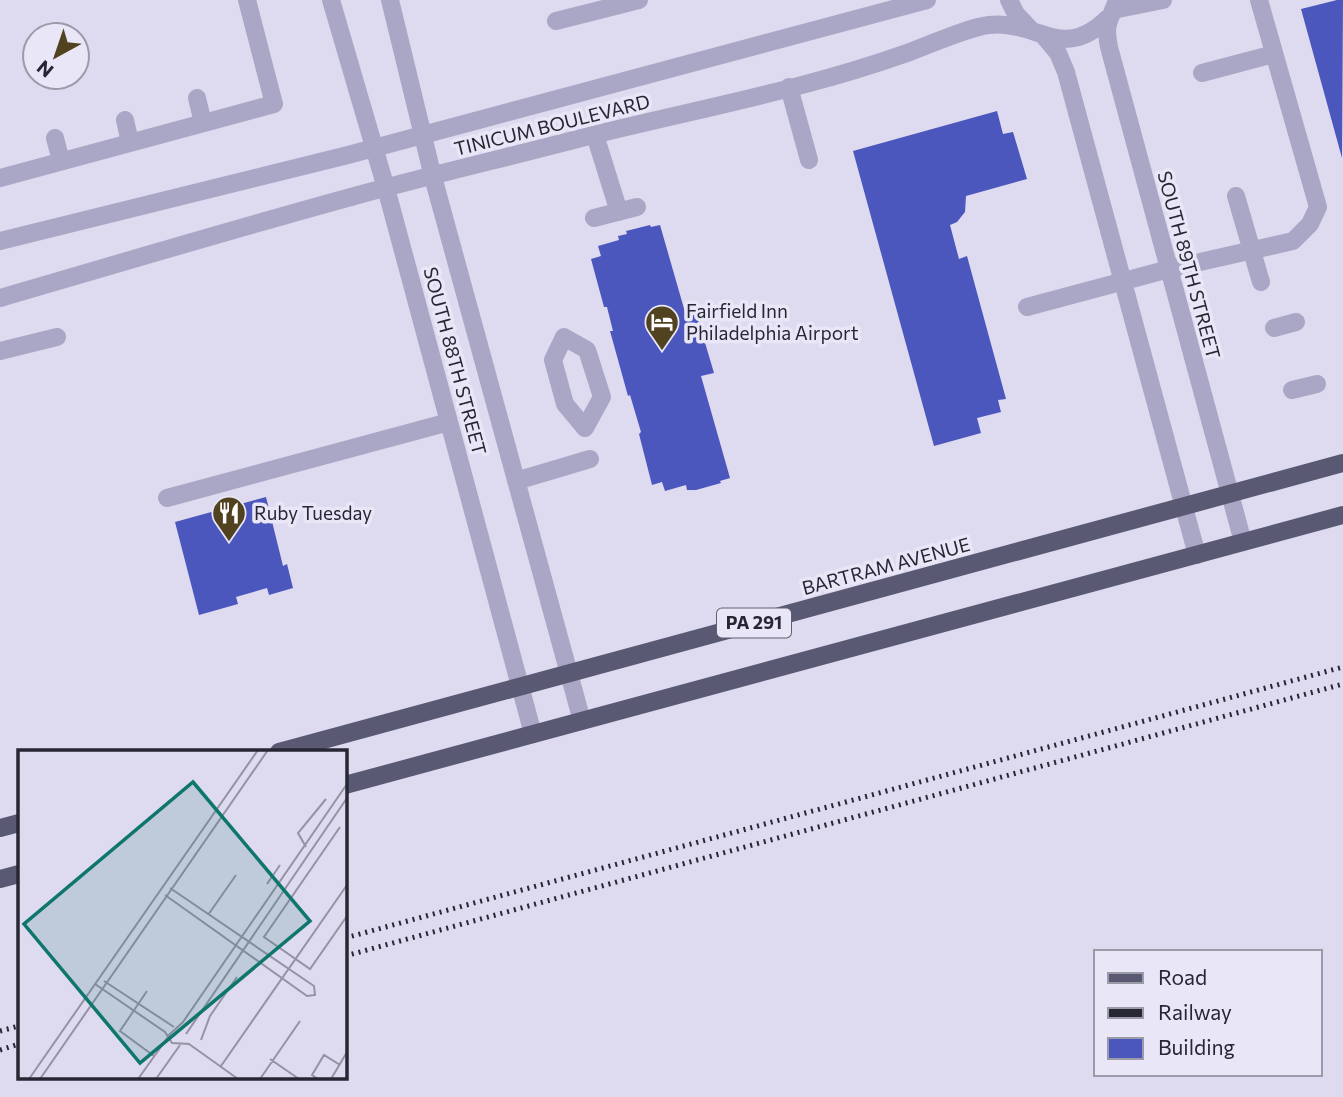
<svg xmlns="http://www.w3.org/2000/svg" width="1343" height="1097" viewBox="0 0 1343 1097" font-family="Commissioner,sans-serif">
	<style>
		.building { fill: #4b57bc }
		.lines { fill: none; stroke-linecap: round; stroke-linejoin: round }
		.minor { stroke: #aaa7c6; stroke-width: 18 }
		.major { stroke: #595974; stroke-width: 18 }
		.rail { stroke: #272733; stroke-width: 5; stroke-dasharray: 2 5; stroke-linecap: butt }
		.labels { text-anchor: middle; stroke-width: 7; stroke-linejoin: round; paint-order: stroke }
		.shield { fill: #e9e6f7; stroke: #61606e; stroke-width: 2 }
		.shield-label { font-size: 18px; font-weight: bold; fill: #272733 }
		.street-label { font-size: 19px; fill: #272733; stroke: #e9e6f7 }
		.poi-label { font-size: 19px; fill: #272733; stroke: #e9e6f7; text-anchor: start }
		.inset-road { fill: none; stroke: #9592a4; stroke-width: 2 }
		.view { fill: #0f766e; fill-opacity: 0.15; stroke: #0f766e; stroke-width: 3.5 }
		.inset-edge { fill: none; stroke: #272733; stroke-width: 3.5 }
	</style>
	<rect width="100%" height="100%" fill="#dedaef"/>
	<path class="building" d="M1337 0H1343L1342 158 1301 9Z
		M997 111 1003 134 1013 132 1027 179 966 196 965 212 957 222 950 225 959 259 967 256 1006 399 998 400 1001 412 977 418 981 433 934 446 853 151Z
		M650 225 651 227 660 225 685 312 695 309 714 373 701 376 730 478 720 481 721 483 696 490H687L686 485 665 491 662 482 652 485 639 434 641 432 630 395 628 396 610 331H613L607 307H604L591 259 601 256 598 246 619 240 618 236 627 234 626 231Z
		M266 497 283 566 287 564 293 588 269 595 267 588 236 597 238 604 199 615 175 522Z"/>
	<g class="lines">
		<path class="minor" d="M331 0 386 188 533 734
			M390 0 433 177 582 721
			M1009 0 1016 14 1030 29
			M1117 0C1110 22 1104 21 1109 47L1243 542
			M1113 10 1163 0
			M556 21 639 0
			M1043 35 1058 53 1066 72 1197 555
			M1202 73 1274 54
			M789 87 809 160
			M197 98 203 123
			M125 120 130 142
			M595 135 619 212
			M55 138 61 161
			M0 178 274 104 247 0
			M1236 196 1261 282
			M594 218 637 207
			M0 241 348 155 927 0
			M0 298C117 264 234 229 351 197 431 175 513 156 593 135 698 109 806 89 907 53 929 45 969 27 989 25 1039 20 1062 63 1108 18
			M1027 307 1169 269 1293 241 1310 224 1318 207 1259 0
			M1274 328 1296 322
			M564 337 587 350 602 397 585 428 565 404 553 360Z
			M0 351 57 337
			M1292 390 1317 384
			M516 481 590 459
			M167 498 449 422"/>
		<path class="major" d="M279 752 1343 463
			M345 785 1343 515
			M0 828 19 823
			M0 879 19 874"/>
		<path class="rail" d="M345 938 1343 667
			M345 956 1343 684
			M0 1031 19 1026
			M0 1050 19 1044"/>
	</g>
	<defs>
		<g id="hotel-pin" transform="scale(1.75)"><path d="M0 17L-7.5 6A9.5 9.5 0 1 1 7.5 6Z" fill="#514320" stroke="#e9e6f7"/><path d="M-6-4.5h1.5V1H6V5H4.5V3h-9V5H-6ZM-4 0a1.8 1.8 0 1 1 3.6 0ZM.5 0V-2.5h3Q6-2.5 6 0Z" fill="#fff"/></g>
		<g id="restaurant-pin" transform="scale(1.75)"><path d="M0 17L-7.5 6A9.5 9.5 0 1 1 7.5 6Z" fill="#514320" stroke="#e9e6f7"/><path d="M-5-6h1v4h1v-4h1v4h1v-4h1v5L-1.5 .5V6h-2V.5L-5-1ZM5-6V6H3V1.5H1.5Q1.5-4 5-6Z" fill="#fff"/></g>
	</defs>
	<g fill-rule="evenodd">
		<use href="#hotel-pin" x="662" y="322"/>
		<use href="#restaurant-pin" x="229" y="513"/>
	</g>
	<g class="labels">
		<rect class="shield" x="717" y="608.5" width="74" height="29" rx="5"/>
		<g class="shield-label">
			<text x="754" y="629">PA 291</text>
		</g>
		<g class="street-label">
			<text transform="translate(552 125) rotate(-14)" y="7">TINICUM BOULEVARD</text>
			<text transform="translate(1189 265) rotate(75)" y="7">SOUTH 89TH STREET</text>
			<text transform="translate(455 361) rotate(75)" y="7">SOUTH 88TH STREET</text>
			<text transform="translate(886 566) rotate(-15)" y="7">BARTRAM AVENUE</text>
		</g>
		<g class="poi-label">
			<text x="686" y="318">Fairfield Inn<tspan x="686" dy="22">Philadelphia Airport</tspan></text>
			<text x="254" y="520">Ruby Tuesday</text>
		</g>
	</g>
	<g transform="translate(18 750)">
		<rect width="329" height="329" fill="#dedaef"/>
		<path class="inset-road" d="M322 77 246 187 292 219 329 166M288 97 280 83 308 49M249 134 262 115M147 145 289 246 297 245 296 236 152 138M190 165 218 125M86 231 156 277M77 234 147 282 154 293 172 294M129 241 102 281 136 306M168 284 329 48M150 286 165 272 329 34M183 290 192 266 219 227M171 294 220 329M252 309 281 329M203 316 329 135M11 329 240 0M22 329 250 0M120 329 150 287M138 329 162 295M242 329 282 271M300 329 294 325 306 305 322 315M313 329 329 302"/>
		<path class="view" d="M175 32 292 171 122 313 6 174Z"/>
		<rect width="329" height="329" class="inset-edge"/>
	</g>
	<rect x="1094" y="950" width="228" height="126" fill="#e9e6f7" stroke="#9b9aa9" stroke-width="2"/>
	<rect x="1108" y="973" width="35" height="10" fill="#595974" stroke="#9b9aa9" stroke-width="2"/>
	<text x="1158" y="985" font-size="21" fill="#272733">Road</text>
	<rect x="1108" y="1008" width="35" height="10" fill="#272733" stroke="#9b9aa9" stroke-width="2"/>
	<text x="1158" y="1020" font-size="21" fill="#272733">Railway</text>
	<rect x="1108" y="1038" width="35" height="21" fill="#4b57bc" stroke="#9b9aa9" stroke-width="2"/>
	<text x="1158" y="1055" font-size="21" fill="#272733">Building</text>
	<g transform="translate(56 56) rotate(220)"><circle r="33" fill="#e9e6f7" stroke="#9b9aa9" stroke-width="2"/>
	<path d="M0-5L12 26L0 18L-12 26Z" fill="#514320"/>
	<text y="-10" font-size="19" font-weight="bold" text-anchor="middle" fill="#272733">N</text>
	</g>
</svg>
